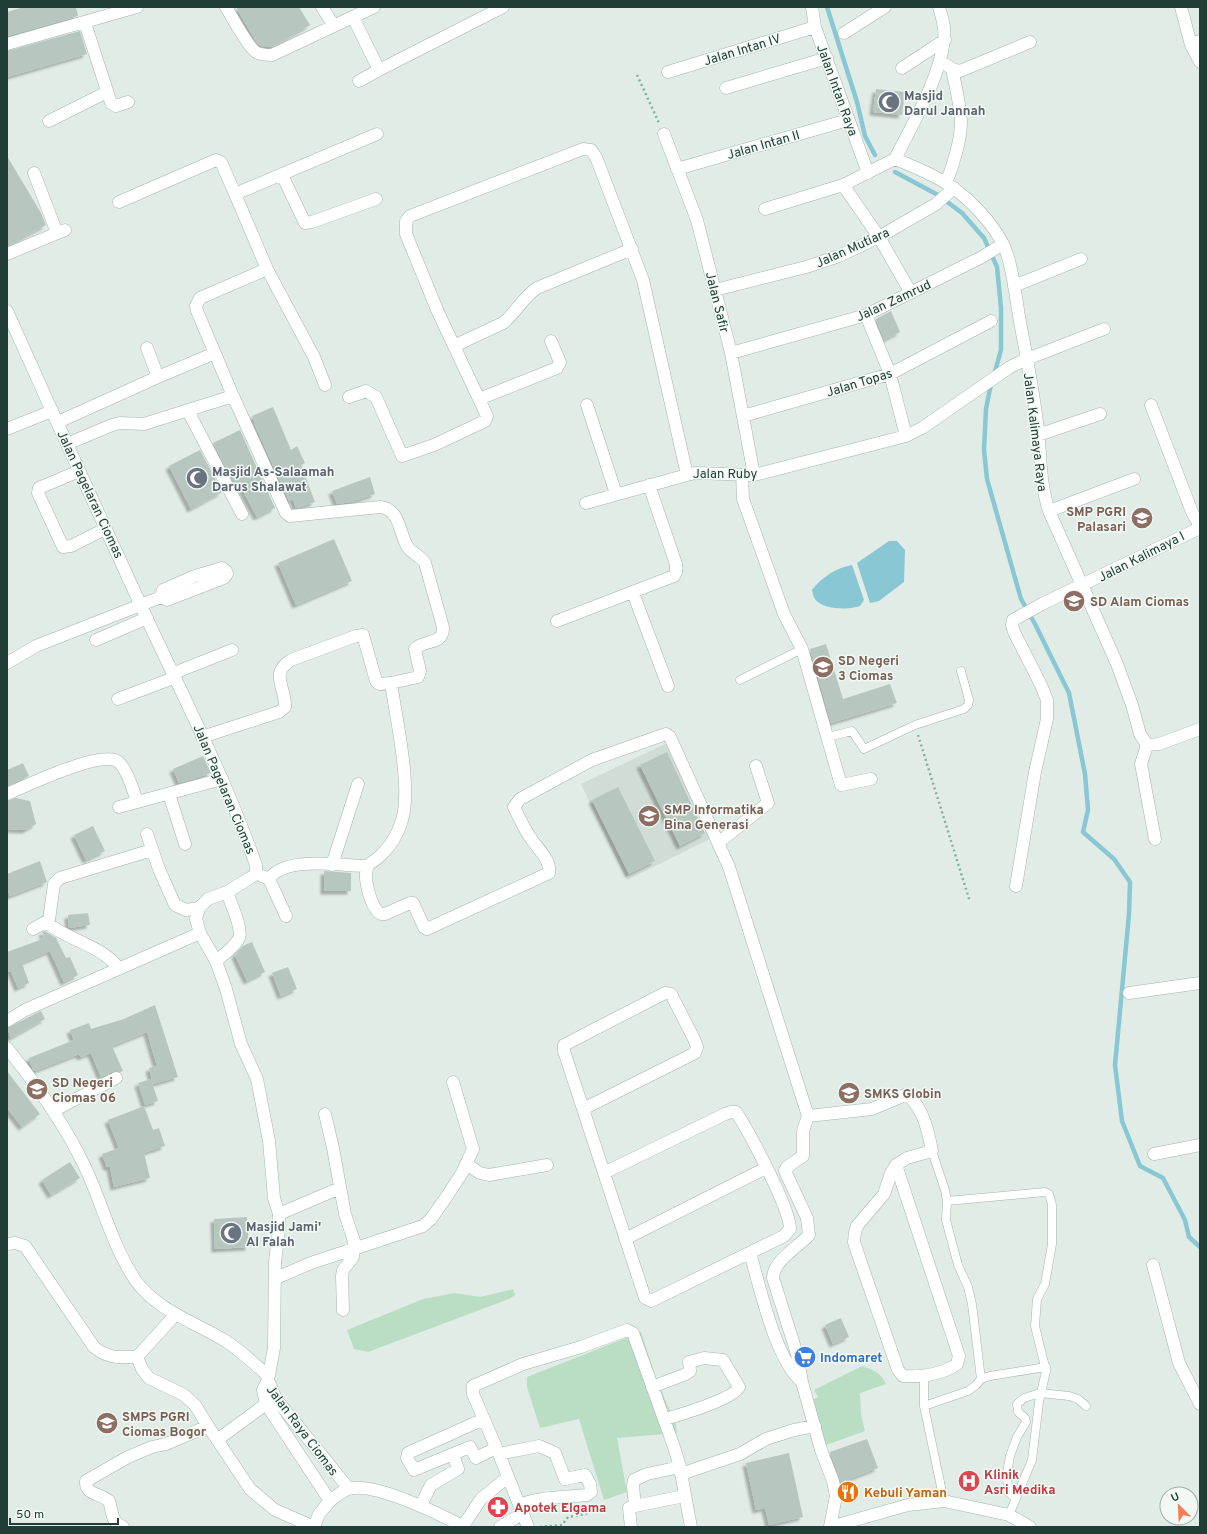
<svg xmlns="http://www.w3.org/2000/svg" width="1207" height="1534" viewBox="0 0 1207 1534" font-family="Overpass,sans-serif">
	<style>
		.built { fill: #d0dcd6; fill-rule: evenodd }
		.green { fill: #badec4 }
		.water { fill: #88c7d3 }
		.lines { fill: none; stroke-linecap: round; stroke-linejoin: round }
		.stream { stroke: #88c7d3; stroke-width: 4.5 }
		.building { fill: #b7c7c0; filter: url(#shadow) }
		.service-casing { stroke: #a4b4ae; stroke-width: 9 }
		.minor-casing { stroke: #a4b4ae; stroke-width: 13 }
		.tertiary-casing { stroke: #a4b4ae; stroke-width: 13 }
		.secondary-casing { stroke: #9fb8b0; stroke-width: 13 }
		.path { stroke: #81b1a2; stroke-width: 2.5; stroke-dasharray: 2 3; stroke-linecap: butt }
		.service { stroke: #fff; stroke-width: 8 }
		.minor { stroke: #fff; stroke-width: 12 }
		.tertiary { stroke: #fff; stroke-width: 12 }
		.secondary { stroke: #fff; stroke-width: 12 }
		.labels { text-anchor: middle; stroke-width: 3; stroke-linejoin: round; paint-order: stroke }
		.street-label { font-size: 13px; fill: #213e36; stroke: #f2f9f5 }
		.worship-label { font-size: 13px; font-weight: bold; fill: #5b616d; stroke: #f2f9f5; text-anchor: start }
		.education-label { font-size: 13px; font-weight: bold; fill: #785e54; stroke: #f2f9f5; text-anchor: start }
		.shop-label { font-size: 13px; font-weight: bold; fill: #366cbe; stroke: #f2f9f5; text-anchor: start }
		.health-label { font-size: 13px; font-weight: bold; fill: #be3a42; stroke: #f2f9f5; text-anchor: start }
		.food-label { font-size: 13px; font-weight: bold; fill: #c56008; stroke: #f2f9f5; text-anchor: start }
	</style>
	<defs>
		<filter id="shadow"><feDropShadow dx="-3.5" dy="3.5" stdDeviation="1" flood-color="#0004"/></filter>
	</defs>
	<rect width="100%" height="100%" fill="#e1ece7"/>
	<path class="built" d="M667 743 712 838 627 880 581 784ZM667 753 706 832 680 846 640 766ZM592 800 655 861 654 862 629 874Z"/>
	<path class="green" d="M513 1289 515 1295 509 1299 368 1352 354 1349 347 1330 423 1299 455 1293 480 1297Z
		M641 1332 656 1378 676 1425 677 1433 617 1438 627 1492 604 1500 579 1419 540 1428 527 1387V1377Z
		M862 1366C874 1370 881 1373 886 1384L860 1393 861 1415 865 1431 818 1448 805 1404 818 1397 814 1390Z"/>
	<path class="water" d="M889 541H897L905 550 904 582 879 601 870 603 857 563Z
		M852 565 864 600 860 606C850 610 822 610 815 599 813 597 813 593 812 590 822 577 836 568 852 565Z"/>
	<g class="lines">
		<path class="stream" d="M827 7 857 102 865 136 875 155
			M895 172 938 195 962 213 984 238 997 267 1001 308V350L994 375
			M991 384 986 409 984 450 987 479 1021 599 1035 624 1069 693 1085 774 1088 810 1083 832 1114 859 1130 882 1129 914 1115 1065 1122 1121 1140 1166 1163 1178 1185 1220 1189 1237 1200 1247"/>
	</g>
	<path class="building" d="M24 7H76L78 16 7 36V12Z
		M236 7H299L310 25 274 46 263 47 257 43Z
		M80 31 87 54 7 77V51Z
		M876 89 905 92 902 115 873 112Z
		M7 156 41 213 46 225 7 246Z
		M891 311 900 332 884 340 876 319Z
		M273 407 291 450 297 446 305 463 301 465 315 502 300 507 296 508 293 499 289 501 254 423H255L252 416Z
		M240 430 275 508 257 517 239 483 235 485 213 443Z
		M200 450 222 492 191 509 169 466Z
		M370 477 375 494 351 502 337 504 332 491Z
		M334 539 352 581 296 605 278 563Z
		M826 644 843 699 890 684 897 703 831 723 810 649Z
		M667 752 705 833 680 846 640 765Z
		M203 756 211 773 179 783 173 769Z
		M23 763 29 776 7 786V770Z
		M618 787 655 861 629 874 592 800Z
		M16 798 30 801 36 824 26 830 7 829V801Z
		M93 826 105 851 86 860 74 835Z
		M40 861 47 882 10 896 7 888V874Z
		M324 871 351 873V891H324Z
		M88 913 90 925 69 928 68 915Z
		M45 931 56 938 66 958 70 957 78 975 64 982 50 951 22 963 29 983 18 988 11 971 7 972V952L40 940 44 936 42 932Z
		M252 942 265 972 247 981 235 955 243 946Z
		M288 967 297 989 281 996 272 973Z
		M155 1005 178 1077 153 1084 149 1068 157 1066 147 1032 112 1046 123 1071 120 1072 113 1071 101 1077 91 1053 81 1057 79 1054 35 1071 33 1070 29 1058 74 1040 70 1030 89 1023 91 1029 124 1019Z
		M41 1011 45 1019 11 1038 7 1028Z
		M7 1071 40 1114 22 1127 7 1108Z
		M151 1079 158 1101 145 1105 138 1083Z
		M144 1106 153 1130 159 1128 165 1146 144 1153 150 1178 114 1187 110 1167H107L102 1154 119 1148 108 1120Z
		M70 1162 80 1178 51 1195 42 1180Z
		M247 1217 249 1247 215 1249 214 1219Z
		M841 1318 849 1337 833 1344 825 1325Z
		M867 1439 878 1468 841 1482 830 1452Z
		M789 1453 803 1517 769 1525 765 1508 756 1510 746 1463Z"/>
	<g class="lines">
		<g class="service-casing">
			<path id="service" d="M740 680 802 649
				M828 737 852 731 864 749 915 725 964 709 968 705 969 700 961 671
				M932 1151 945 1190 947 1201
				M924 1377V1406
				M981 1379 972 1304 968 1287 958 1265 946 1220 947 1201 1045 1192 1049 1194 1052 1205V1244L1045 1284 1037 1299 1035 1326 1046 1371 1039 1402 1032 1460 1009 1515
				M1016 1498 1008 1492 1007 1473 1010 1456 1017 1437 1026 1422 1025 1418 1018 1412 1017 1404 1024 1398 1040 1393 1069 1396 1078 1399 1086 1406
				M944 1501 924 1406 968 1391 976 1385 981 1379 990 1376 1046 1367"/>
		</g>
		<g class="minor-casing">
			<path id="minor" d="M226 7C232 17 248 47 256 52 261 55 266 55 272 55L374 7
				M322 7 334 26
				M812 7 815 27 868 173
				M1181 7 1191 45
				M353 17 379 70 503 7
				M85 23 111 103 116 106 128 102
				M844 33 885 7
				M1200 41 1191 45 1200 62
				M7 44 137 7
				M947 65 952 69 960 71 1030 42
				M902 68 945 40
				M668 72 815 27
				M359 81 379 70
				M726 88 827 58
				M49 121 107 92
				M664 134 697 220 731 353 754 475
				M895 159C912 125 940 78 944 40 946 29 942 18 939 7
				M677 169 848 120
				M34 173 57 233
				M282 175 305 223 312 222 376 199
				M946 183C953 166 961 140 961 122 960 104 956 87 952 69
				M843 185 879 237 911 293
				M119 202 216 160 221 162 235 194
				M765 209 843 185 895 159C935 175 959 186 987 220 995 230 1003 241 1007 254 1014 276 1016 300 1020 322 1027 358 1034 394 1038 430 1041 458 1040 484 1049 511L1117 664 1132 705 1140 734 1147 745
				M7 254 65 230
				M267 269 200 298 196 306 197 311 233 396 286 513 290 516 380 507C400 509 399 532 407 546 412 554 421 556 425 563L443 627C444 646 423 639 415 649L420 671 418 677 391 683
				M1014 286 1081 259
				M715 290 806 267 839 256 879 237 936 204 954 188
				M866 315 890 374 906 436
				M454 346 503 323C516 313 523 297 537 288L632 249
				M147 348 158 377 215 353
				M731 353 866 315 982 257 1003 244
				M325 385 314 357 267 269 235 194 377 134
				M349 397 366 391 376 397 402 456 434 445 485 421 487 416 438 312 406 234V221L410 216 583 149 591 150 596 157 643 280 687 475 695 473 754 475 906 436 922 428 1010 367 1027 359 1104 329
				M479 399 557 368 560 362 551 341
				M587 405 616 494
				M1151 405 1192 512 1200 526
				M188 411 242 514
				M743 416 890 374 991 321
				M58 422 158 377
				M7 429 52 411
				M1038 435 1100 414
				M67 444 112 425 120 423 144 424 233 396
				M79 471 39 488 38 493 63 547 71 546 105 529
				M742 475 743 499 784 614 802 649 841 785 871 779
				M586 503 687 475
				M1049 511 1134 479
				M633 593 668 686
				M557 621 674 576 676 572V564L649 485
				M96 640 147 618
				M7 663 36 646 161 597 163 590 195 576 222 568 226 571 227 574 224 578 167 600 161 597
				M174 673 232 650
				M118 699 176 677
				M202 737 279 712 285 707C286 687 269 674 291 660L356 636 363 635 376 681 379 684 391 683C396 718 412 788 402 820 398 834 390 847 380 856 377 860 370 862 368 866 362 876 371 909 381 914H385L410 903H413L424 927 427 929 549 873C551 860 538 849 532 840 525 830 519 818 514 807L520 799 592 760 666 734 670 737 729 867 808 1116
				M1147 745 1141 764 1155 839
				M1147 745 1159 744 1200 729
				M7 794C28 785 98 751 117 761 126 766 134 792 137 802
				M169 794 185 844
				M119 807 222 779
				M147 834 159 869 175 905 186 910 199 908
				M718 843 768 803 756 766
				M332 865 358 784
				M262 876 269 879 286 916
				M269 879C286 855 341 866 368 866
				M1016 886 1035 772 1047 719V700L1041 685 1014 632 1012 625 1013 620 1042 604 1200 528
				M47 923C69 941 102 945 119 969
				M33 929 49 920 54 884 60 878 152 850
				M216 961C223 955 236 946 239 938 243 928 230 902 227 892
				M1129 993 1200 983
				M7 1021 25 1010 200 933
				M7 1048C36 1084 64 1123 84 1165 102 1202 112 1246 136 1281 157 1310 194 1322 224 1340 240 1350 254 1363 268 1376
				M583 1109 695 1053 697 1047 694 1039 671 994 665 993 564 1045V1051L645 1298 651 1301 784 1236 790 1229C790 1208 749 1132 736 1112H731L725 1114 604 1173
				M53 1111 116 1078
				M325 1114 333 1148 345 1214 354 1241 353 1257 343 1270 342 1276 343 1310
				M1154 1154 1200 1145
				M466 1164 480 1173 489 1175 547 1165
				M279 1214 340 1188
				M625 1239 766 1168
				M7 1244 15 1243 25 1246 94 1347C108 1359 120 1357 137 1357L176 1314
				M750 1253C760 1287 775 1359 802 1382L821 1450 833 1481 836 1496 830 1527
				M1153 1265 1179 1363 1200 1404
				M276 1278 311 1263 423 1226 431 1219 447 1196 462 1173 473 1149 453 1082
				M802 1382 797 1354 773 1278C773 1261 798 1247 809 1235L807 1218 785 1171 787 1167 803 1156V1131L808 1116 872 1109 905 1095H908C924 1110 928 1131 932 1151L907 1158 896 1165 891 1173 884 1194 857 1226 855 1232 854 1242 860 1260 898 1370 903 1376C922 1377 941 1375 957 1364L959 1356 896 1165
				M652 1387 686 1374 690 1371 689 1362 704 1358 723 1360 739 1387C734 1399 679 1415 665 1419
				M484 1419 408 1453 407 1458 414 1470 470 1447 476 1458 496 1448
				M208 1426 250 1489 275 1510 314 1527
				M217 1440 266 1404
				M499 1454 539 1446 555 1453 565 1479 585 1475 590 1484 591 1492 587 1495C572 1497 530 1497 519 1506
				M680 1467 647 1474 634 1480 633 1486 635 1506 684 1496
				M681 1474 740 1454 766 1439 794 1430 815 1426
				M421 1505 431 1485 458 1469 453 1454
				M463 1526 481 1499 508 1477
				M123 1527C110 1521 113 1512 109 1501 100 1493 85 1495 86 1481L128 1457 152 1447 166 1444 208 1426 195 1405 184 1395 149 1378 142 1369 137 1357
				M500 1527 522 1514
				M528 1527 499 1454 473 1394V1386L523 1364 581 1347 627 1330 633 1333 674 1447 680 1467 691 1527
				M631 1527 629 1508 635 1506"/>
		</g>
		<g class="tertiary-casing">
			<path id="tertiary" d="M314 1527 319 1514 330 1501"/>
		</g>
		<g class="secondary-casing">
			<path id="secondary" d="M7 311C53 414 100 517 147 619 185 700 226 780 256 865V874L250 878 227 892 208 899 199 908 196 919 200 933 216 961 226 989 241 1044 257 1079 269 1141 274 1198 279 1214V1229L275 1262 274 1348 268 1380 263 1390 266 1404 330 1501C335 1497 342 1491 348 1489 373 1481 442 1515 464 1527
				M268 1380 276 1399 349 1489
				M830 1527 908 1505 944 1501 1009 1515 1030 1527"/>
		</g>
		<path class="path" d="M637 75 659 123
			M918 735 970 902
			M540 1527 562 1525 568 1517 586 1514 591 1508"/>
		<use href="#service" class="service"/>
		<use href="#minor" class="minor"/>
		<use href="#tertiary" class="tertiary"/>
		<use href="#secondary" class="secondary"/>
	</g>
	<defs>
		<g id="mosque-disc" transform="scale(1.15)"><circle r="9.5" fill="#6b7280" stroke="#f2f9f5"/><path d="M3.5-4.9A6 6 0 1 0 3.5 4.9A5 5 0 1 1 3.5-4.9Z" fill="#fff"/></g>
		<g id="school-disc" transform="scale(1.15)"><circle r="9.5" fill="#8d6e63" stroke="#f2f9f5"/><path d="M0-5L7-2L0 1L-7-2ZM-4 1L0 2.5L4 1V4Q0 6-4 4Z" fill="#fff"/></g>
		<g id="supermarket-disc" transform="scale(1.15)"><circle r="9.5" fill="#3f7fe0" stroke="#f2f9f5"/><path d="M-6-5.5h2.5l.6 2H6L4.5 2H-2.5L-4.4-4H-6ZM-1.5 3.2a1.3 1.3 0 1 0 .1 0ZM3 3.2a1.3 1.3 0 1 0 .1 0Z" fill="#fff"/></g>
		<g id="hospital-disc" transform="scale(1.15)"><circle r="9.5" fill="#e0444e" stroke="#f2f9f5"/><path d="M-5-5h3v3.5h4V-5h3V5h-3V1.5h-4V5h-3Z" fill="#fff"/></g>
		<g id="restaurant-disc" transform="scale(1.15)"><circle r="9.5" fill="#e8710a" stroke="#f2f9f5"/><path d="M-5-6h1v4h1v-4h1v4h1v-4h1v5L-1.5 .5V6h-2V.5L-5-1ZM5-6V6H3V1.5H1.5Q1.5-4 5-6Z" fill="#fff"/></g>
		<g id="pharmacy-disc" transform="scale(1.15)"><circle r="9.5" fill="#e0444e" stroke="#f2f9f5"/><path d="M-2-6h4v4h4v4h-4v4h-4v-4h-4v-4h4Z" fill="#fff"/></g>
	</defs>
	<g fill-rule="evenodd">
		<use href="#mosque-disc" x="889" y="102"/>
		<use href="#mosque-disc" x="197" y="478"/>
		<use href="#school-disc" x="1142" y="518"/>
		<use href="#school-disc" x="1074" y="601"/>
		<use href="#school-disc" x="823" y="667"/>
		<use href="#school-disc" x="649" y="816"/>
		<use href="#school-disc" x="37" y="1089"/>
		<use href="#school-disc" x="849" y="1093"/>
		<use href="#mosque-disc" x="231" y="1233"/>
		<use href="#supermarket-disc" x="805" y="1357"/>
		<use href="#school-disc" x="107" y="1423"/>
		<use href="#hospital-disc" x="969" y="1481"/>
		<use href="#restaurant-disc" x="848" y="1492"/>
		<use href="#pharmacy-disc" x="498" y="1507"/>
	</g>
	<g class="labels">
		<g class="street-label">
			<text transform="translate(742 49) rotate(-17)" y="5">Jalan Intan IV</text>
			<text transform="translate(838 90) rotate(70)" y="5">Jalan Intan Raya</text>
			<text transform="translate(763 144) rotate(-16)" y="5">Jalan Intan II</text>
			<text transform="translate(852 247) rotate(-24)" y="5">Jalan Mutiara</text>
			<text transform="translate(893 300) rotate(-25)" y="5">Jalan Zamrud</text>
			<text transform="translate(718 302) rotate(76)" y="5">Jalan Safir</text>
			<text transform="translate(859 382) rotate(-17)" y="5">Jalan Topas</text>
			<text transform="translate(1036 432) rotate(83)" y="5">Jalan Kalimaya Raya</text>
			<text x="725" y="478">Jalan Ruby</text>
			<text transform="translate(91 494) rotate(65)" y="5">Jalan Pagelaran Ciomas</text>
			<text transform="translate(1141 556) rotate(-27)" y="5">Jalan Kalimaya I</text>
			<text transform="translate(225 789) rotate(67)" y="5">Jalan Pagelaran Ciomas</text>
			<text transform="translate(303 1430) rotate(53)" y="5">Jalan Raya Ciomas</text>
		</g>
		<g class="worship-label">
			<text x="904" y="100">Masjid<tspan x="904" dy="15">Darul Jannah</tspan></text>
			<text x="212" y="476">Masjid As-Salaamah<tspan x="212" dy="15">Darus Shalawat</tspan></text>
			<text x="246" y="1231">Masjid Jami'<tspan x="246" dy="15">Al Falah</tspan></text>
		</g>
		<g class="education-label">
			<text x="1126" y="516" text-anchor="end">SMP PGRI<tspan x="1126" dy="15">Palasari</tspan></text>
			<text x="1090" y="606">SD Alam Ciomas</text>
			<text x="838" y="665">SD Negeri<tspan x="838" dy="15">3 Ciomas</tspan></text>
			<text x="664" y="814">SMP Informatika<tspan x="664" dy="15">Bina Generasi</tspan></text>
			<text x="52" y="1087">SD Negeri<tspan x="52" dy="15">Ciomas 06</tspan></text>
			<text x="864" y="1098">SMKS Globin</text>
			<text x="122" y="1421">SMPS PGRI<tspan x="122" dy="15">Ciomas Bogor</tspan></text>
		</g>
		<g class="shop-label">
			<text x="820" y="1362">Indomaret</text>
		</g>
		<g class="health-label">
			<text x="984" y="1479">Klinik<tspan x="984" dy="15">Asri Medika</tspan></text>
			<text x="514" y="1512">Apotek Elgama</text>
		</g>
		<g class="food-label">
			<text x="864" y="1497">Kebuli Yaman</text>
		</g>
	</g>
	<rect width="1207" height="1534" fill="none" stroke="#213e36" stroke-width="16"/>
	<g transform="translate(1179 1506) rotate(336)"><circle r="19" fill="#f2f9f5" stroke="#9eaea9"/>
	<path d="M0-3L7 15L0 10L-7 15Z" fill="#f67e56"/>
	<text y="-6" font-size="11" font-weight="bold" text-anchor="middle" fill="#213e36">U</text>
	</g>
	<path d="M10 1518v6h108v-6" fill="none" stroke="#213e36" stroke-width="2"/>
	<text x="16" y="1518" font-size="12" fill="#213e36" stroke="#f2f9f5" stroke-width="3" paint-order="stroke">50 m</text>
</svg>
